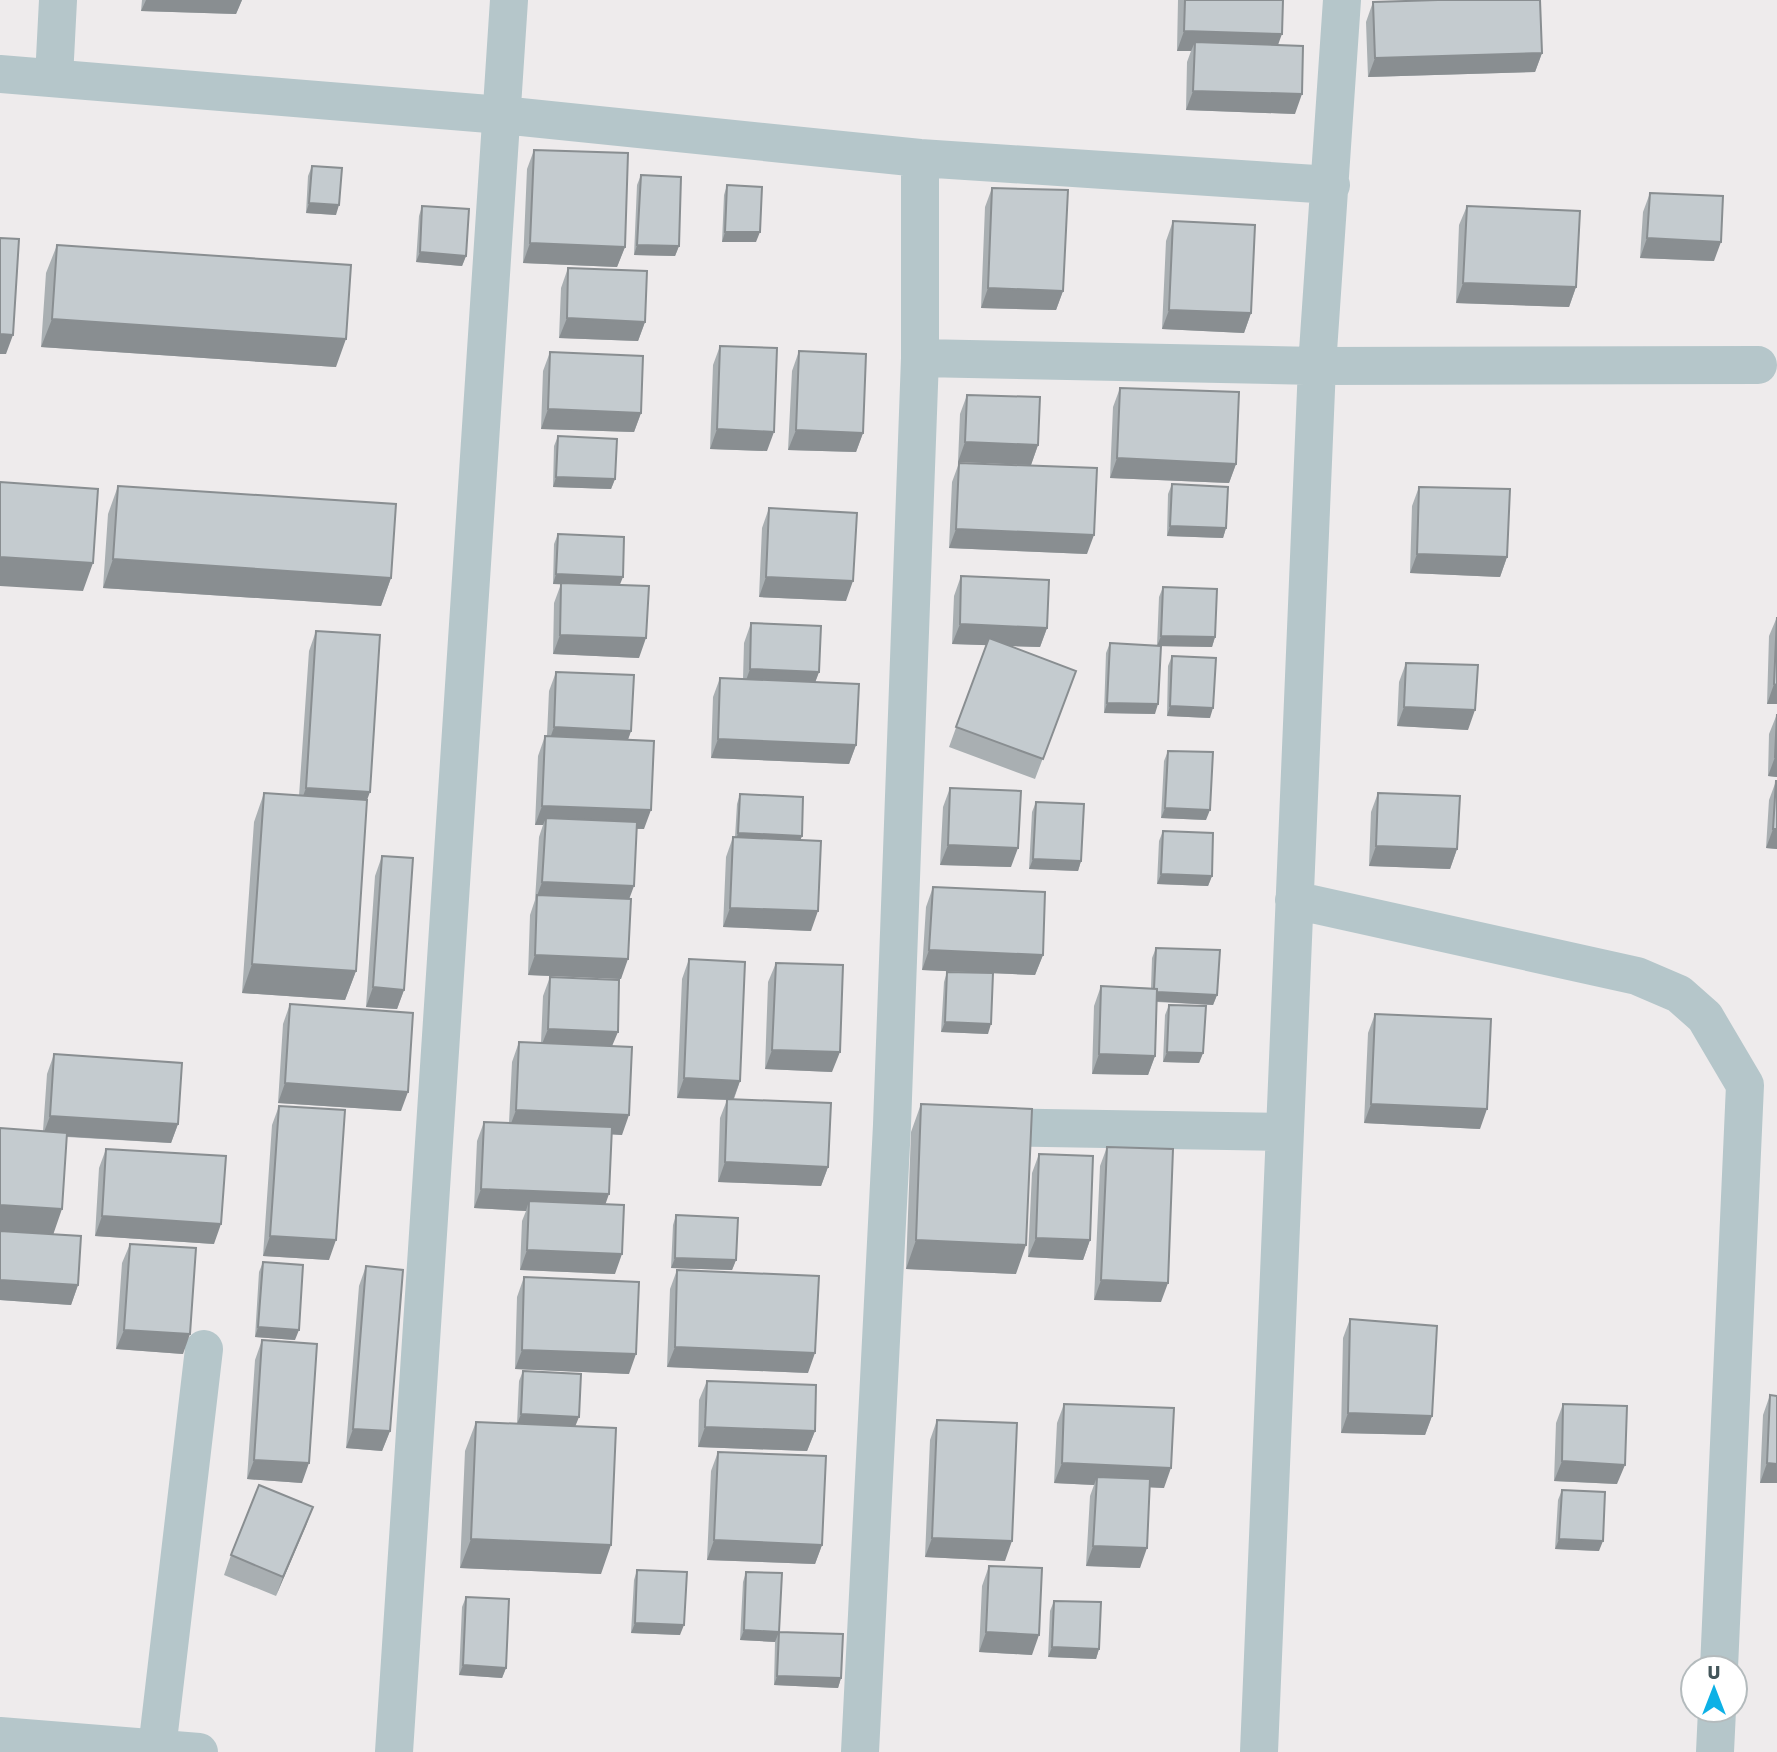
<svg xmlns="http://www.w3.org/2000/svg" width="1777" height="1752" viewBox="0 0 1777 1752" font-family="Jost,sans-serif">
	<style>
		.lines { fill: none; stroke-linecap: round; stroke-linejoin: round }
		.minor { stroke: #b5c6ca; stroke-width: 38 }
		.wall { fill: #a9afb2 }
		.shaded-wall { fill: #898e91 }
		.building { fill: #c4cbcf; stroke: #898e91; stroke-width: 2 }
	</style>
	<rect width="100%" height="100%" fill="#eeebec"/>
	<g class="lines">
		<path class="minor" d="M0 74 501 115 920 158 1331 185
			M54 78 58 0
			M920 158V358
			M1294 900 1637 976 1679 994 1705 1017 1745 1085 1719 1668
			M978 1127 1285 1132
			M0 1736 199 1752
			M157 1749 204 1349
			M394 1752 509 0
			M860 1752 892 1125 920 358 1317 366 1758 365
			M1259 1752 1317 366 1342 0
			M1715 1752 1717 1710"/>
	</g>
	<path class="wall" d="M142 0H242L236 14 141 11Z
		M1178 0H1283L1278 45 1295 114 1186 110 1187 62 1191 51H1177Z
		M1373 2 1542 53 1535 72 1368 77 1366 22Z
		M534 150 625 247 617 267 523 263 527 169Z
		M312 166 336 215 306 213 308 176Z
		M641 175 679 246 675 256 634 255 637 185Z
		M727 185 756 242H722L724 195Z
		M992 188 1063 291 1056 310 981 308 985 207Z
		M1650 193 1714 261 1640 258 1643 212Z
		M422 206 466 256 462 266 416 262 419 216Z
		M1467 206 1576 287 1569 307 1456 303 1459 225Z
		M1173 221 1251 313 1244 333 1162 329 1166 241Z
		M57 245 336 367 41 347 46 273Z
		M568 268 645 322 638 341 559 338 561 288Z
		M720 346 767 451 710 449 713 365Z
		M799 351 863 433 856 452 788 450 792 371Z
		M550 352 641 413 634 432 541 429 543 371Z
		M1120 388 1236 464 1229 483 1110 478 1113 407Z
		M967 395 1038 445 1031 465 958 462 960 414Z
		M558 436 615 479 611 489 553 487 554 446Z
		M959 463 1087 554 949 548 952 482Z
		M1172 484 1226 528 1223 538 1167 536 1168 494Z
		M118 486 391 578 381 606 103 588 108 514Z
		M1419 487 1507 557 1500 577 1410 573 1412 506Z
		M769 508 846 601 759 597 762 528Z
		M558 534 620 585 639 658 553 654 554 603 561 584H553L554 544Z
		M961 576 1047 628 1040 647 1011 646 1076 671 1035 779 949 747 986 645 952 644 954 596Z
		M1163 587 1215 637 1212 647 1157 646 1159 597Z
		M1777 617V704H1767L1769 636Z
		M751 623 819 672 815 682 856 745 849 764 711 758 713 697 720 678 743 679 744 643Z
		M316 631 367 800 356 971 345 1000 242 993 254 822 264 793 299 796 309 651Z
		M1110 643 1155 714 1104 713 1106 653Z
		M1172 656 1210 718 1167 716 1168 666Z
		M1406 663 1468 730 1397 726 1399 682Z
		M556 672 631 731 628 740 644 829H636L621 979 528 975 530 915 535 900 539 837 543 825H535L538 756 545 736H547L549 691Z
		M1777 714V777L1768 776 1769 734Z
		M1168 751 1206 820 1161 818 1164 761Z
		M1776 781H1777V849L1766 848 1769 800Z
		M950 788 1011 867 940 865 943 807Z
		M1378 793 1457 849 1450 869 1369 866 1371 812Z
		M740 794 802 836 800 840 811 931 723 927 726 857 733 837H735L737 804Z
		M1036 802 1081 861 1078 871 1029 869 1032 812Z
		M1163 831 1212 876 1208 886 1157 884 1159 841Z
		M382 856 404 990 397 1009 366 1007 375 876Z
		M933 887 1043 955 1035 975 922 970 926 907Z
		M1156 948 1217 995 1213 1005 1157 1002 1155 1056 1148 1075 1092 1074 1094 1006 1101 986 1151 988 1152 958Z
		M689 959 740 1081 734 1099 828 1167 821 1186 718 1182 720 1118 727 1100 677 1098 682 979Z
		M776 963 832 1072 765 1069 768 982Z
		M947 972 988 1034 941 1032 944 982Z
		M550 977 612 1046 622 1135 612 1134 605 1204 615 1274 520 1270 522 1221 526 1211 474 1208 477 1141 484 1122 509 1123 512 1062 519 1042 541 1043 543 996Z
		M290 1004 401 1111 278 1103 283 1024Z
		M1169 1005 1203 1053 1199 1063 1163 1062 1165 1015Z
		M1375 1014 1480 1129 1364 1123 1368 1033Z
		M54 1054 178 1124 171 1143 67 1137 53 1234 78 1285 71 1305 0 1300V1128L43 1131 47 1074Z
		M921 1104 1016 1274 906 1269 911 1132Z
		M279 1106 329 1260 263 1256 272 1125Z
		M1107 1147 1161 1302 1094 1300 1100 1166Z
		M106 1149 214 1244 95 1236 99 1168Z
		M1039 1154 1090 1240 1083 1260 1028 1257 1032 1173Z
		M676 1215 736 1260 732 1270 671 1268 673 1225Z
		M130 1244 183 1354 116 1349 122 1263Z
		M263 1262 295 1340 255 1337 259 1272Z
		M366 1266 390 1431 382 1451 346 1448 359 1286Z
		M677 1270 808 1373 667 1367 670 1289Z
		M524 1277 629 1374 515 1369 517 1297Z
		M1350 1319 1432 1416 1425 1435 1341 1433 1343 1338Z
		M262 1340 302 1483 247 1479 255 1360Z
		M523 1371 575 1427 601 1574 460 1568 465 1451 476 1422 517 1424 519 1381Z
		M707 1381 815 1431 807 1451 698 1447 699 1400Z
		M1770 1395 1777 1483H1760L1763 1415Z
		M1064 1404 1164 1488 1149 1487 1140 1568 1086 1566 1090 1496 1094 1485 1054 1483 1057 1423Z
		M1563 1404 1617 1484 1554 1481 1556 1423Z
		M937 1420 1005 1561 925 1557 930 1440Z
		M718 1452 822 1545 815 1564 707 1560 711 1471Z
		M1562 1490 1599 1551 1555 1549 1558 1500Z
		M313 1507 276 1596 224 1575 231 1555Z
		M989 1566 1032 1655 979 1652 982 1586Z
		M637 1570 680 1635 631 1633 634 1580Z
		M746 1572 779 1632 841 1678 838 1688 774 1685 775 1642 740 1640 743 1582Z
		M466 1597 506 1668 502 1678 459 1675 462 1607Z
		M1054 1601 1099 1649 1096 1659 1048 1657 1050 1611Z"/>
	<path class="shaded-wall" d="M146 0H242L236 14 141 11Z
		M1184 31 1282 34 1275 53 1195 42 1191 51H1177Z
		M1542 53 1535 72 1368 77 1375 58Z
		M1193 91 1302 94 1295 114 1186 110Z
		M309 203 339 205 336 215 306 213Z
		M725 232H760L756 242H722Z
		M1647 238 1721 242 1714 261 1640 258Z
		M530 243 625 247 617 267 523 263Z
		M637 245 679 246 675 256 634 255Z
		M420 252 466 256 462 266 416 262Z
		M1463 283 1576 287 1569 307 1456 303Z
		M988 288 1063 291 1056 310 981 308Z
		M1169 310 1251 313 1244 333 1162 329Z
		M567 318 645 322 638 341 559 338Z
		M52 319 346 339 336 367 41 347Z
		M0 334 13 335 6 354H0Z
		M548 409 641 413 634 432 541 429Z
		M717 429 774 432 767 451 710 449Z
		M796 430 863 433 856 452 788 450Z
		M965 442 1038 445 1031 465 958 462Z
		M1117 458 1236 464 1229 483 1110 478Z
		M556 477 615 479 611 489 553 487Z
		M1170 526 1226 528 1223 538 1167 536Z
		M956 529 1094 535 1087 554 949 548Z
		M1417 554 1507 557 1500 577 1410 573Z
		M0 557 93 563 83 591 0 586Z
		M113 559 391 578 381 606 103 588Z
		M556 574 623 577 619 587 553 584Z
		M766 577 853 581 846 601 759 597Z
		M960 624 1047 628 1040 647 952 644Z
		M560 635 646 638 639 658 553 654Z
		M1161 636 1215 637 1212 647 1157 646Z
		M750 669 819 672 812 691 743 689Z
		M1774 684 1777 685V704H1767Z
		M1107 703 1158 704 1155 714 1104 713Z
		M1170 706 1213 708 1210 718 1167 716Z
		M1404 707 1475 710 1468 730 1397 726Z
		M554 727 631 731 624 750 547 747Z
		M718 739 856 745 849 764 711 758Z
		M1775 757H1777V777L1768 776Z
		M306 788 370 792 363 811 299 807Z
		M542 806 651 810 644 829 545 826 546 818 543 825H535Z
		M1165 808 1210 810 1206 820 1161 818Z
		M1773 829H1777V849L1766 848Z
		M738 833 802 836 798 846 735 843Z
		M948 845 1018 848 1011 867 940 865Z
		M1376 846 1457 849 1450 869 1369 866Z
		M1033 859 1081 861 1078 871 1029 869Z
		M1161 874 1212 876 1208 886 1157 884Z
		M542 882 634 886 627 905 537 896Z
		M730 908 818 911 811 931 723 927Z
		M929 950 1043 955 1035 975 922 970Z
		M535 955 628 959 621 979 528 975Z
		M252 964 356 971 345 1000 242 993Z
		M373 987 404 990 397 1009 366 1007Z
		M1154 991 1217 995 1213 1005 1150 1001Z
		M945 1022 991 1024 988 1034 941 1032Z
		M548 1029 618 1032 610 1051 540 1049Z
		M772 1050 840 1052 832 1072 765 1069Z
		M1167 1052 1203 1053 1199 1063 1163 1062Z
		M1099 1054 1155 1056 1148 1075 1092 1074Z
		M684 1078 740 1081 733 1100 677 1098Z
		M285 1083 408 1092 401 1111 278 1103Z
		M1371 1104 1487 1109 1480 1129 1364 1123Z
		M516 1110 629 1115 622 1135 509 1129Z
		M50 1116 178 1124 171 1143 43 1135Z
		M725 1162 828 1167 821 1186 718 1182Z
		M481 1189 609 1194 602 1214 529 1201 526 1211 474 1208Z
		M0 1205 62 1209 52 1238 0 1234Z
		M102 1216 221 1224 214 1244 95 1236Z
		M270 1236 336 1240 329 1260 263 1256Z
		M1036 1238 1090 1240 1083 1260 1028 1257Z
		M916 1240 1026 1245 1016 1274 906 1269Z
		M527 1250 622 1254 615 1274 520 1270Z
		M675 1258 736 1260 732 1270 671 1268Z
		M0 1280 78 1285 71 1305 0 1300Z
		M1101 1280 1168 1283 1161 1302 1094 1300Z
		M258 1327 299 1330 295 1340 255 1337Z
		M124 1330 190 1334 183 1354 116 1349Z
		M675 1347 815 1353 808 1373 667 1367Z
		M522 1350 636 1354 629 1374 515 1369Z
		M1348 1413 1432 1416 1425 1435 1341 1433Z
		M521 1414 579 1417 575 1427 517 1424Z
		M705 1427 815 1431 807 1451 698 1447Z
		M353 1429 390 1431 382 1451 346 1448Z
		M254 1460 309 1463 302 1483 247 1479Z
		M1562 1461 1625 1465 1617 1484 1554 1481Z
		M1062 1463 1171 1468 1164 1488 1097 1485V1477L1094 1485 1054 1483Z
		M1767 1463 1777 1464V1483H1760Z
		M313 1507 306 1526 276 1596 283 1577Z
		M932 1538 1012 1541 1005 1561 925 1557Z
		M471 1539 611 1545 601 1574 460 1568Z
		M1559 1539 1603 1541 1599 1551 1555 1549Z
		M714 1540 822 1545 815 1564 707 1560Z
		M1093 1546 1147 1548 1140 1568 1086 1566Z
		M635 1623 684 1625 680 1635 631 1633Z
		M744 1630 779 1632 775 1642 740 1640Z
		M986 1632 1039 1635 1032 1655 979 1652Z
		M1052 1647 1099 1649 1096 1659 1048 1657Z
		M463 1665 506 1668 502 1678 459 1675Z
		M777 1676 841 1678 838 1688 774 1685Z"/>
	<path class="building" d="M1185 0H1283L1282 34 1184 31Z
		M1438 0H1540L1542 53 1375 58 1373 2Z
		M1195 42 1303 46 1302 94 1193 91Z
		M534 150 628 153 625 247 530 243Z
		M312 166 342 168 339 205 309 203Z
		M641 175 681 177 679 246 637 245Z
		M727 185 762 187 760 232H725Z
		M992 188 1068 190 1063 291 988 288Z
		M1650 193 1723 196 1721 242 1647 238Z
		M422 206 469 209 466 256 420 252Z
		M1467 206 1580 211 1576 287 1463 283Z
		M1173 221 1255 225 1251 313 1169 310Z
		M0 238 19 239 13 335 0 334Z
		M57 245 351 265 346 339 52 319Z
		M568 268 647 271 645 322 567 318Z
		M720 346 777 348 774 432 717 429Z
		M799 351 866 354 863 433 796 430Z
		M550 352 643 356 641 413 548 409Z
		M1120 388 1239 392 1236 464 1117 458Z
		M967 395 1040 397 1038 445 965 442Z
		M558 436 617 439 615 479 556 477Z
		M959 463 1097 468 1094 535 956 529Z
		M0 482 98 489 93 563 0 557Z
		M1172 484 1228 487 1226 528 1170 526Z
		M118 486 396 504 391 578 113 559Z
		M1419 487 1510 489 1507 557 1417 554Z
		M769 508 857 513 853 581 766 577Z
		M558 534 624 537 623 577 556 574Z
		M961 576 1049 580 1047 628 960 624Z
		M561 583 649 586 646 638 560 635Z
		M1163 587 1217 589 1215 637 1161 636Z
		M1777 617V685L1774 684Z
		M751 623 821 626 819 672 750 669Z
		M316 631 380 635 370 792 306 788Z
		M989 638 1076 671 1043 759 956 727Z
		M1110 643 1161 646 1158 704 1107 703Z
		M1172 656 1216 658 1213 708 1170 706Z
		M1406 663 1478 665 1475 710 1404 707Z
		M556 672 634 675 631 731 554 727Z
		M720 678 859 684 856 745 718 739Z
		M1777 714V757H1775Z
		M545 736 654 741 651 810 542 806Z
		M1168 751 1213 752 1210 810 1165 808Z
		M1776 781H1777V829H1773Z
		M950 788 1021 791 1018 848 948 845Z
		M264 793 367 800 356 971 252 964Z
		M1378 793 1460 796 1457 849 1376 846Z
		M740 794 803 797 802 836 738 833Z
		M1036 802 1084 804 1081 861 1033 859Z
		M546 818 637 822 634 886 542 882Z
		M1163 831 1213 833 1212 876 1161 874Z
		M733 837 821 841 818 911 730 908Z
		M382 856 413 858 404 990 373 987Z
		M933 887 1045 892 1043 955 929 950Z
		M537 895 631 899 628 959 535 955Z
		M1156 948 1220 950 1217 995 1157 992V989H1154Z
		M689 959 745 962 740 1081 684 1078Z
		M776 963 843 965 840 1052 772 1050Z
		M947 972 993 973 991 1024 945 1022Z
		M550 977 619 980 618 1032 548 1029Z
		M1101 986 1157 989 1155 1056 1099 1054Z
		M290 1004 413 1013 408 1092 285 1083Z
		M1169 1005 1206 1006 1203 1053 1167 1052Z
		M1375 1014 1491 1019 1487 1109 1371 1104Z
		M519 1042 632 1047 629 1115 516 1110Z
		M54 1054 182 1063 178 1124 50 1116Z
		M727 1099 831 1103 828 1167 725 1162Z
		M921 1104 1032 1109 1026 1245 916 1240Z
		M279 1106 345 1110 336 1240 270 1236Z
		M484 1122 612 1127 609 1194 481 1189Z
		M0 1128 67 1133 62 1209 0 1205Z
		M1107 1147 1173 1149 1168 1283 1101 1280Z
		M106 1149 226 1156 221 1224 102 1216Z
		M1039 1154 1093 1156 1090 1240 1036 1238Z
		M529 1201 624 1205 622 1254 527 1250Z
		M676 1215 738 1218 736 1260 675 1258Z
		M0 1231 81 1236 78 1285 0 1280Z
		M130 1244 196 1248 190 1334 124 1330Z
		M263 1262 303 1265 299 1330 258 1327Z
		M366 1266 403 1270 390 1431 353 1429Z
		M677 1270 819 1276 815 1353 675 1347Z
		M524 1277 639 1282 636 1354 522 1350Z
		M1350 1319 1437 1326 1432 1416 1348 1413Z
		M262 1340 317 1344 309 1463 254 1460Z
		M523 1371 581 1374 579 1417 521 1414Z
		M707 1381 816 1385 815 1431 705 1427Z
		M1770 1395 1777 1396V1464L1767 1463Z
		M1064 1404 1174 1408 1171 1468 1062 1463Z
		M1563 1404 1627 1406 1625 1465 1562 1461Z
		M937 1420 1017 1423 1012 1541 932 1538Z
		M476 1422 616 1428 611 1545 471 1539Z
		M718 1452 826 1456 822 1545 714 1540Z
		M1097 1477 1150 1479 1147 1548 1093 1546Z
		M259 1485 313 1507 283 1577 231 1555Z
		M1562 1490 1605 1492 1603 1541 1559 1539Z
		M989 1566 1042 1568 1039 1635 986 1632Z
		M637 1570 687 1572 684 1625 635 1623Z
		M746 1572 782 1573 779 1632 744 1630Z
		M466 1597 509 1599 506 1668 463 1665Z
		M1054 1601 1101 1602 1099 1649 1052 1647Z
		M779 1632 843 1634 841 1678 777 1676Z"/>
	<g transform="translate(1714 1689)"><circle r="33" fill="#ffffff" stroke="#b4bbbd" stroke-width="2"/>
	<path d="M0-5L12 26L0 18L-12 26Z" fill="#0db1e6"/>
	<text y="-10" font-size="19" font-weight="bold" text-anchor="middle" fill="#43565a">U</text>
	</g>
</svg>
